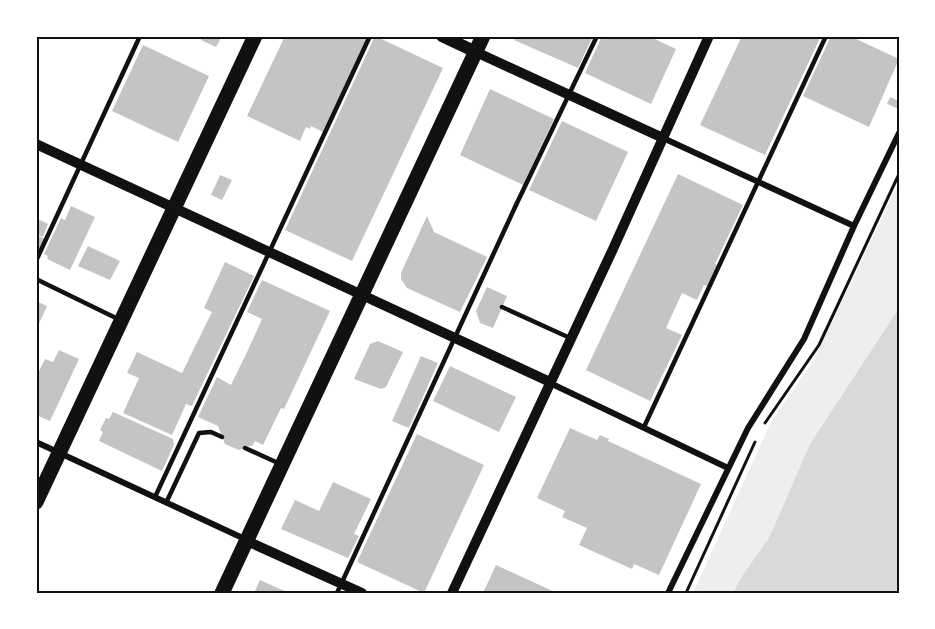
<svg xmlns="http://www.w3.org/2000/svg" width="935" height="629" viewBox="0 0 935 629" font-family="Lora,serif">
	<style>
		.green { fill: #eee }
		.water { fill: #d9d9d9 }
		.building { fill: #c4c4c4 }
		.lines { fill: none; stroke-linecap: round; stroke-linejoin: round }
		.path { stroke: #111; stroke-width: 3 }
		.service { stroke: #111; stroke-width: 4.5 }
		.minor { stroke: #111; stroke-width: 6 }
		.tertiary { stroke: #111; stroke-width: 10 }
		.secondary { stroke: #111; stroke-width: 12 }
		.trunk { stroke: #111; stroke-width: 15 }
		.neatline { fill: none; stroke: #111; stroke-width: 2 }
	</style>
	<rect width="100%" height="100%" fill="#fff"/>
	<path class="green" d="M899 182V308L810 444 769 538 742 576 733 593H693L771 422 814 360Z"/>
	<path class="water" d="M899 308V593H733L742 576 769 538 810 444Z"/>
	<path class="building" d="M203 36H222L216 47 201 40Z
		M285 36H369L323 132 311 126 310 129 306 127 300 141 247 116Z
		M375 36 443 68 352 261 285 230Z
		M515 36H593L578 68 514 40Z
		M602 36H648L676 49 651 104 585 73Z
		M742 36H821L765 155 700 125Z
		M831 36H850L899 59 869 127 803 96Z
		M143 45 209 76 178 142 112 111Z
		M490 89 554 119 523 185 460 155Z
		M890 97 899 101V109L887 104Z
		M562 121 628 152 596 221 529 190Z
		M678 174 743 205 715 264 717 265 707 286 704 285 697 300 682 293 666 328 682 335 650 401 586 370Z
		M220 175 232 180 222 200 211 195Z
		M71 206 95 217 70 270 47 259 48 256 44 254 61 218 65 220Z
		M427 216 434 232 487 257 460 312 407 288 401 279V273Z
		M36 218 48 224 43 237 36 234Z
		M36 235 45 239 36 258Z
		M88 246 120 261 110 280 78 266Z
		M225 262 254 276 192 406 186 404 172 435 123 413 139 378 127 373 137 352 182 373 212 312 204 308Z
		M262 280 330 311 284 409 281 408 263 445 255 441 253 445 239 450 225 444 218 426 198 417 217 377 231 385 248 350 262 319 247 312Z
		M487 287 507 296 493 328 480 323 476 311Z
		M36 301 47 306 36 330Z
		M378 341 403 352 386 387 381 389 354 379 370 344Z
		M59 350 79 359 50 421 36 415V377L45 359 53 362Z
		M421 356 438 363 409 428 392 421Z
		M450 366 516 397 499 432 433 401Z
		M113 412 173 439 174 445 162 471 99 441 103 432 100 430 106 418 109 419Z
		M570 428 597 440 600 435 609 439 608 441 701 484 659 575 634 564 632 569 579 545 587 528 562 517 565 511 537 498Z
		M417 434 484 465 424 593 357 562Z
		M333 482 371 499 354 534 359 536 348 558 281 529 295 500 319 511Z
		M496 565 557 593H483Z
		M260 580 289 593H254Z"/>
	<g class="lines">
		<path class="path" d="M765 423 819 345 899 174
			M686 593 755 442"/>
		<path class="service" d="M36 261 140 36
			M36 279 120 320
			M502 307 570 338
			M644 427 826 36
			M245 448 278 463
			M155 497 370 36
			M166 503 199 433 211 432 222 437
			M337 593 516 205 597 36"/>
		<path class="minor" d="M663 138 854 226
			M550 383 728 468
			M36 442 247 540
			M668 593 748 428 804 339 854 226 899 133"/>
		<path class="tertiary" d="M476 52 663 138
			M36 144 550 382
			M247 541 362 593
			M452 593 613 249 709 36"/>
		<path class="secondary" d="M442 36 476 52"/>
		<path class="trunk" d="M36 502 255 36
			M222 593 483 36"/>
	</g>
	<rect width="935" height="629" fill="none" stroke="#ffffff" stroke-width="75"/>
	<rect x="38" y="38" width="860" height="554" class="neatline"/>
</svg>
